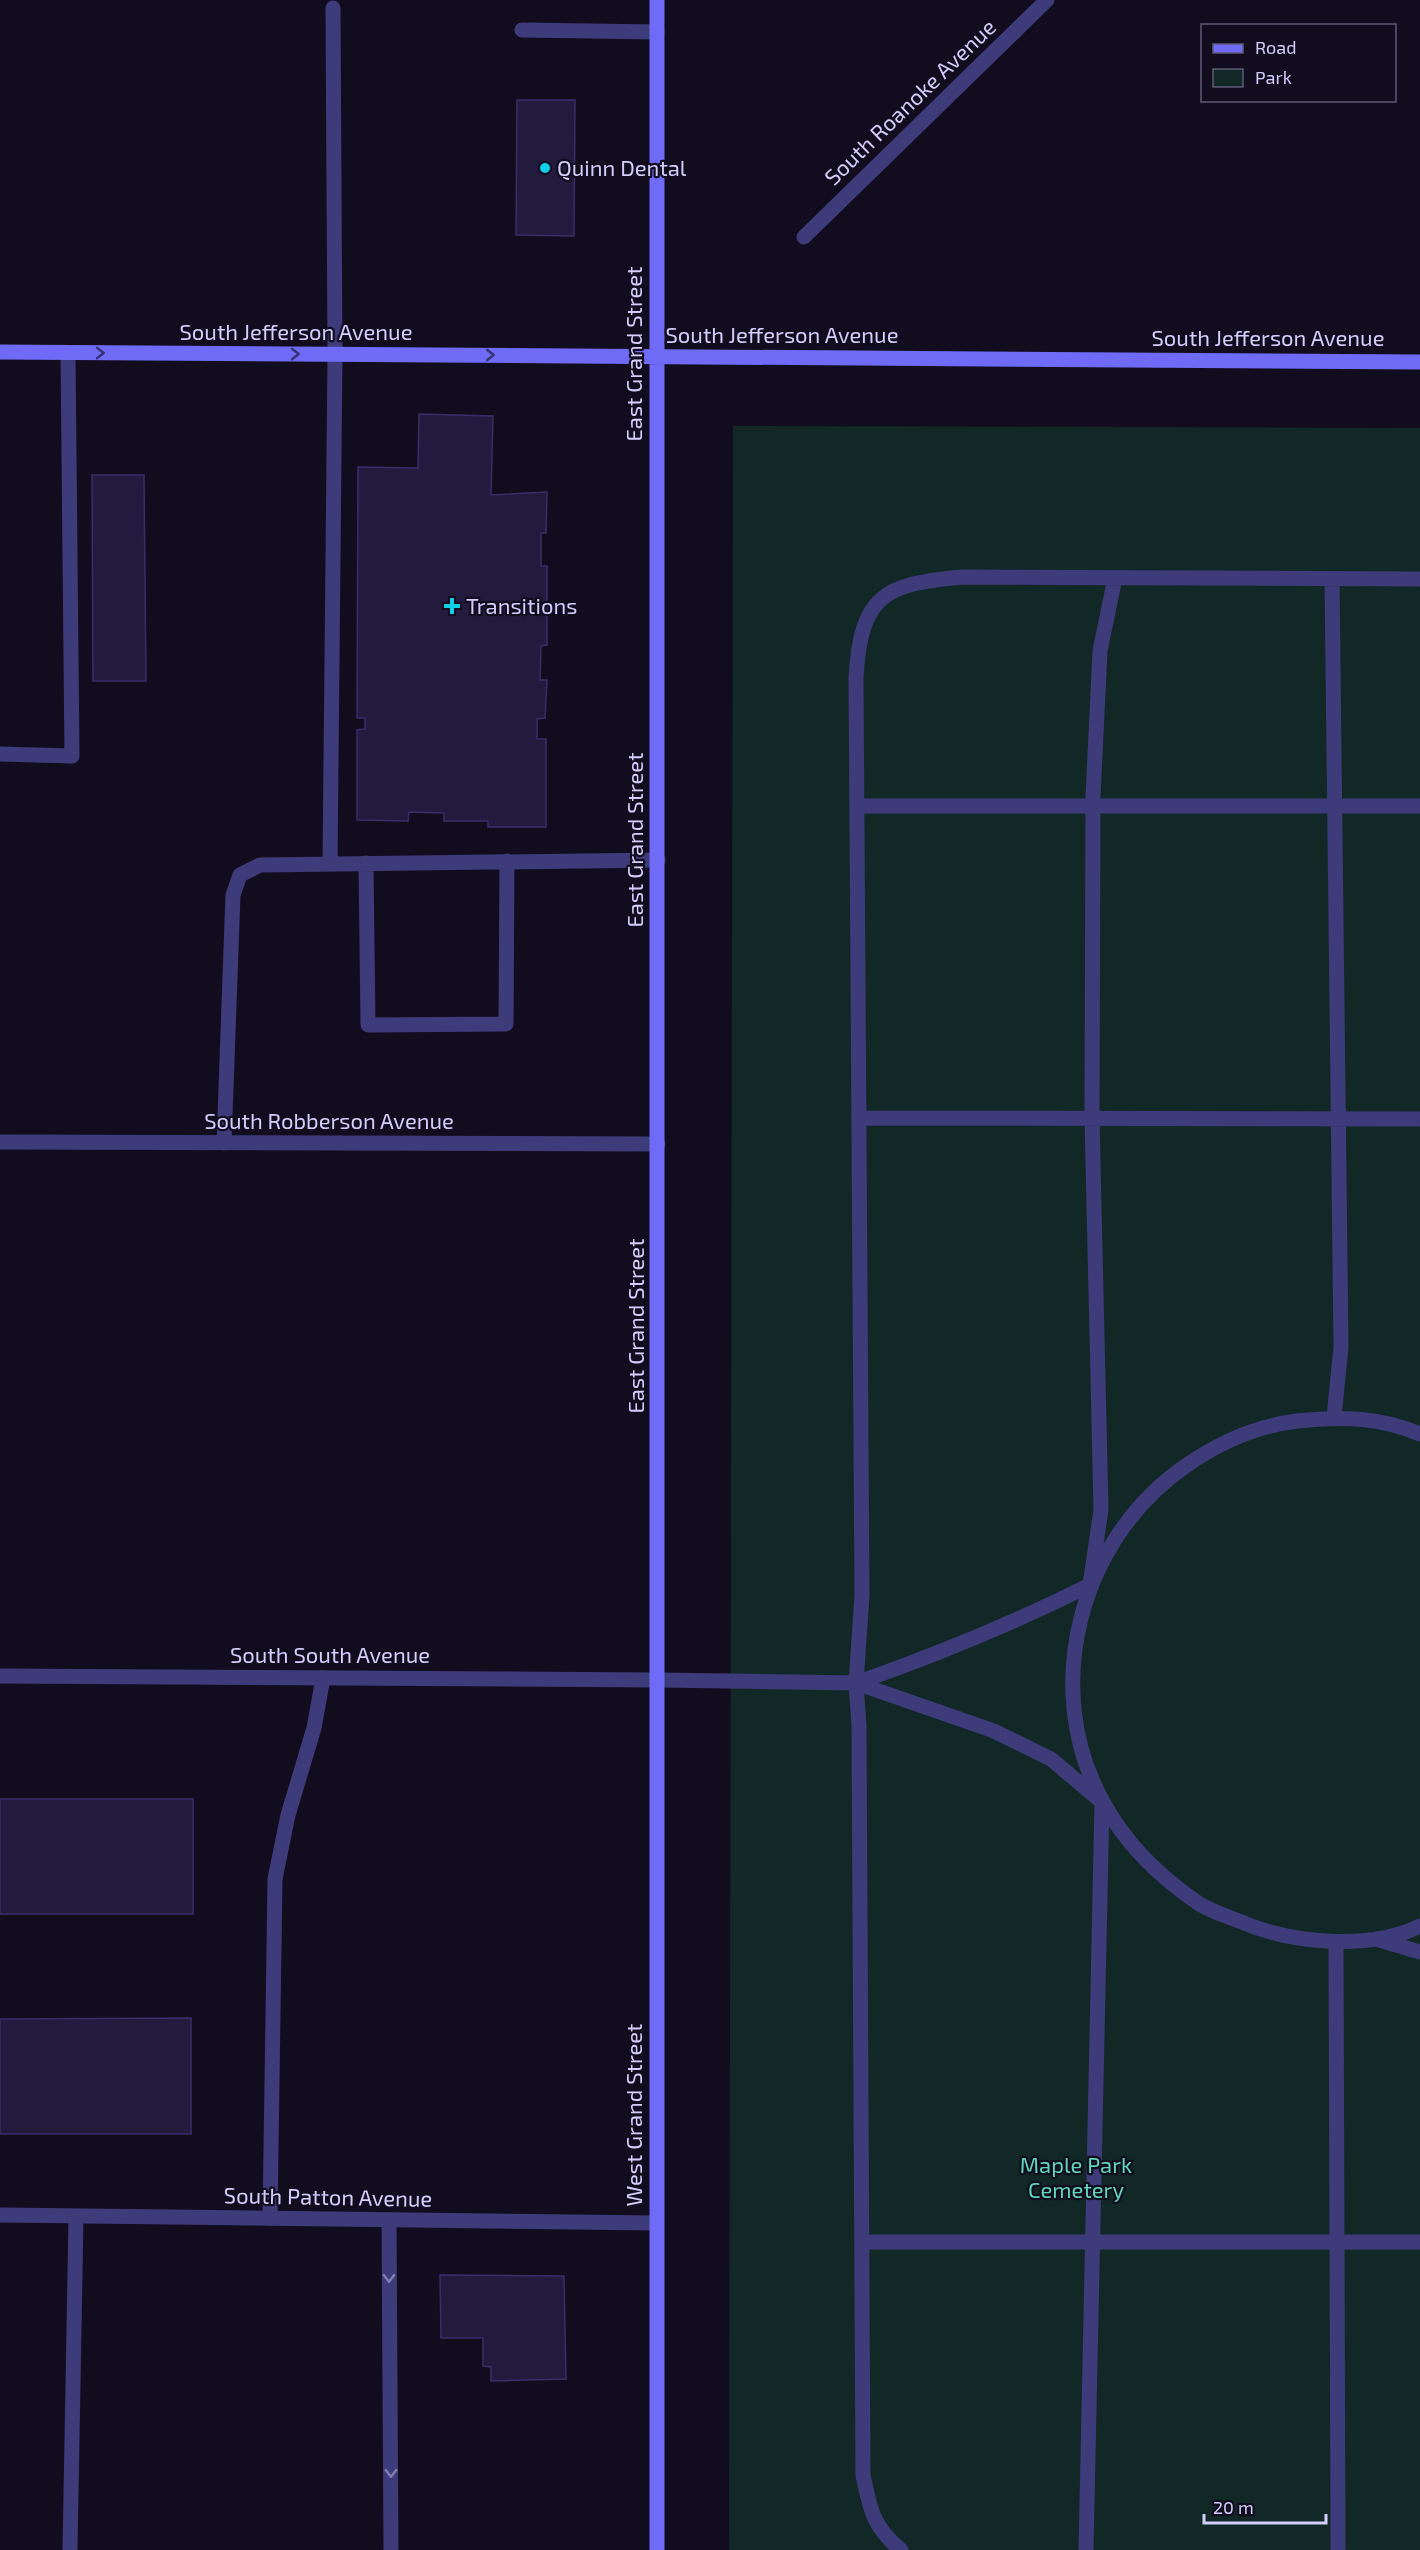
<svg xmlns="http://www.w3.org/2000/svg" width="1420" height="2550" viewBox="0 0 1420 2550" font-family="'Exo 2',sans-serif">
	<style>
		.green { fill: #112827 }
		.building { fill: #221b3e; stroke: #3a2e69; stroke-width: 1.5 }
		.lines { fill: none; stroke-linecap: round; stroke-linejoin: round }
		.lane { stroke: #3e3b7b; stroke-width: 15 }
		.street { stroke: #3e3b7b; stroke-width: 15 }
		.secondary { stroke: #6f6bf6; stroke-width: 15 }
		.oneway { stroke: #373374 }
		.oneway2 { stroke: #817db5 }
		.poi-dot { fill: #0ed1e8; stroke: #110d1e; stroke-width: 2 }
		.labels { text-anchor: middle; stroke-width: 4.5; stroke-linejoin: round; paint-order: stroke }
		.street-label { font-size: 22px; fill: #d3cefc; stroke: #110d1e }
		.poi-label { font-size: 22px; fill: #d3cefc; stroke: #110d1e; text-anchor: start }
		.park-label { font-size: 22px; fill: #5fd7ba; stroke: #110d1e }
	</style>
	<rect width="100%" height="100%" fill="#110d1e"/>
	<path class="green" d="M733 426 1420 428V2550H729Z"/>
	<path class="building" d="M517 100H575L574 236 516 235Z
		M419 414 493 416 491 495 547 492 546 533H541V566H547V645L541 646 540 680H547L545 718 537 719V739H546V827H488V821H444V813L409 812 408 821 357 820V730L365 729V718H357L358 467 418 468Z
		M92 475H144L146 681H93Z
		M0 1799H193V1914H0Z
		M191 2018V2134H0V2019Z
		M440 2275 564 2276 566 2379 491 2381V2367L483 2366V2338H441Z"/>
	<g class="lines">
		<path class="lane" d="M522 30 657 32
			M1332 579 1341 1347 1334 1417
			M0 754 72 756 68 353
			M857 806H1420
			M366 863 368 1025 506 1024 507 861
			M330 864 335 354 333 8
			M859 1118 1420 1119
			M224 1143 233 895 240 875 260 865 658 860
			M1420 1434C1379 1417 1341 1416 1297 1421 1257 1426 1220 1442 1187 1465 1081 1537 1039 1687 1103 1802 1125 1843 1160 1877 1198 1903 1210 1911 1226 1916 1239 1921 1289 1943 1369 1951 1420 1926
			M659 1680 856 1683 994 1731 1051 1759 1102 1802 1086 2550
			M856 1683C936 1655 1014 1623 1090 1585L1101 1510 1092 1118 1093 797 1100 651 1115 578
			M1376 1939 1420 1952
			M1336 1942 1338 2550
			M270 2218 275 1879 288 1815 314 1728 323 1678
			M389 2220 391 2550
			M862 2242H1420
			M70 2550 76 2217
			M901 2550C873 2527 870 2509 863 2475L859 1726 856 1683 862 1595 856 677C861 595 884 584 962 577L1420 579"/>
		<path class="street" d="M804 237 1047 0
			M0 1142 658 1144
			M0 1676 659 1680
			M0 2215 656 2223"/>
		<path class="secondary" d="M657 0V2550
			M0 352 1420 362"/>
	</g>
	<defs><path id="oneway-chevron" d="M-2-3.5L2.5 0L-2 3.5" fill="none" stroke-width="1.6" stroke-linecap="round" stroke-linejoin="round" transform="scale(1.5)"/></defs>
	<g class="oneway">
		<use href="#oneway-chevron" transform="translate(100 353)"/>
		<use href="#oneway-chevron" transform="translate(295 354)"/>
		<use href="#oneway-chevron" transform="translate(490 355)"/>
	</g>
	<g class="oneway2">
		<use href="#oneway-chevron" transform="translate(389 2278) rotate(90)"/>
		<use href="#oneway-chevron" transform="translate(391 2473) rotate(90)"/>
	</g>
	<g class="poi-dot">
		<circle cx="545" cy="168" r="6"/>
		<path d="M449 597h6v6h6v6h-6v6h-6v-6h-6v-6h6z"/>
	</g>
	<g class="labels">
		<g class="street-label">
			<text transform="translate(910 102) rotate(-44)" y="8">South Roanoke Avenue</text>
			<text x="296" y="340">South Jefferson Avenue</text>
			<text x="782" y="343">South Jefferson Avenue</text>
			<text x="1268" y="346">South Jefferson Avenue</text>
			<text transform="translate(634 354) rotate(-90)" y="8">East Grand Street</text>
			<text transform="translate(635 840) rotate(-90)" y="8">East Grand Street</text>
			<text x="329" y="1129">South Robberson Avenue</text>
			<text transform="translate(636 1326) rotate(-90)" y="8">East Grand Street</text>
			<text x="330" y="1663">South South Avenue</text>
			<text transform="translate(634 2115) rotate(-90)" y="8">West Grand Street</text>
			<text transform="translate(328 2197) rotate(1)" y="8">South Patton Avenue</text>
		</g>
		<g class="poi-label">
			<text x="557" y="176">Quinn Dental</text>
			<text x="466" y="614">Transitions</text>
		</g>
		<g class="park-label">
			<text x="1076" y="2173">Maple Park<tspan x="1076" dy="25">Cemetery</tspan></text>
		</g>
	</g>
	<rect x="1201" y="24" width="195" height="78" fill="#110d1e" stroke="#5f5a77" stroke-width="1.5"/>
	<rect x="1213" y="44" width="30" height="9" fill="#6f6bf6" stroke="#5f5a77" stroke-width="1.5"/>
	<text x="1255" y="54" font-size="18" fill="#d3cefc">Road</text>
	<rect x="1213" y="69" width="30" height="18" fill="#112827" stroke="#5f5a77" stroke-width="1.5"/>
	<text x="1255" y="84" font-size="18" fill="#d3cefc">Park</text>
	<path d="M1204 2514v9h122v-9" fill="none" stroke="#d3cefc" stroke-width="3"/>
	<text x="1213" y="2514" font-size="18" fill="#d3cefc" stroke="#110d1e" stroke-width="4.5" paint-order="stroke">20 m</text>
</svg>
